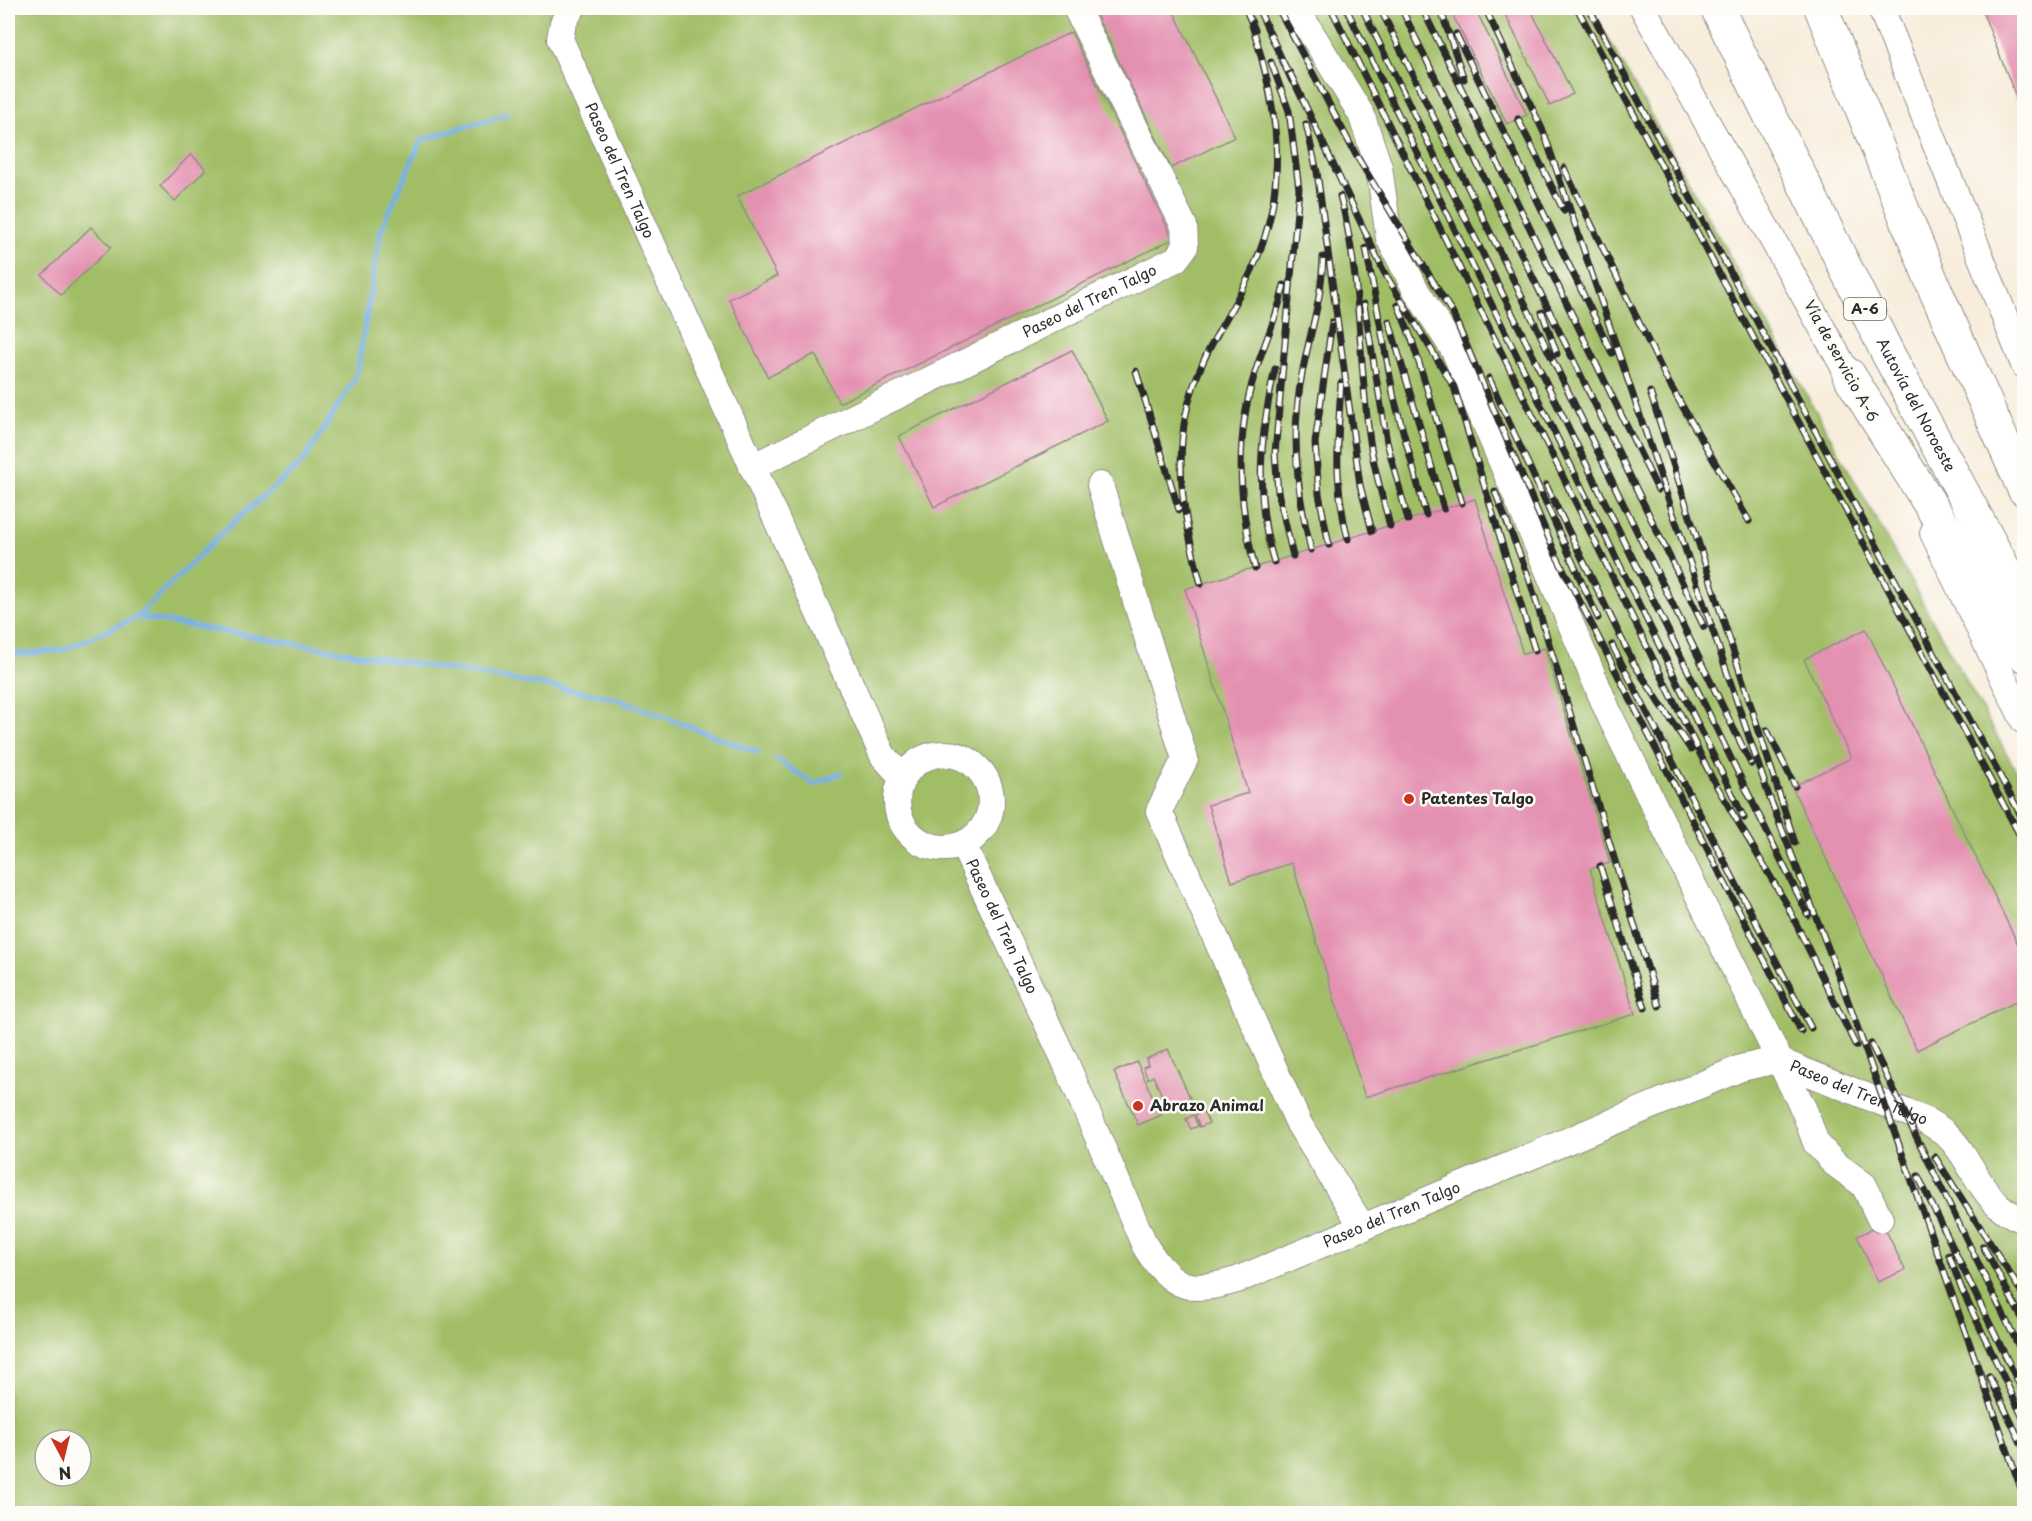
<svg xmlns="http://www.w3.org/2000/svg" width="2032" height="1521" viewBox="0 0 2032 1521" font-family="'Playpen Sans',sans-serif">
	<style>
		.green { fill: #a1be66; stroke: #667448; stroke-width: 1.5; fill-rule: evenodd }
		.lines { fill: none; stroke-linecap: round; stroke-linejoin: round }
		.stream { stroke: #78b0e7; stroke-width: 5 }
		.building { fill: #e490b0 }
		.minor-casing { stroke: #928c84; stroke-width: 28 }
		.highway-casing { stroke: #928c84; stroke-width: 35 }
		.minor { stroke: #fff; stroke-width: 26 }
		.highway { stroke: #fff; stroke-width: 33 }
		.rail-casing { stroke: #2b2b2b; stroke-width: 7 }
		.rail { stroke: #fdfcf7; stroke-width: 4.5; stroke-dasharray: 14; stroke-linecap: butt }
		.poi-dot { fill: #c8321e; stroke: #fdfcf7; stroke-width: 2 }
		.labels { text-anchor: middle; stroke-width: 5; stroke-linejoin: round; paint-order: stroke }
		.shield { fill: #fdfcf7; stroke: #6a6a68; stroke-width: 1.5 }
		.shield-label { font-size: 14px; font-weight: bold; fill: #2b2b2b }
		.street-label { font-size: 15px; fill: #2b2b2b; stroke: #fdfcf7 }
		.poi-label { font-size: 15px; font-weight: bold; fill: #2b2b2b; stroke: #fdfcf7; text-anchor: start }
	</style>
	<rect width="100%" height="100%" fill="#fdfcf7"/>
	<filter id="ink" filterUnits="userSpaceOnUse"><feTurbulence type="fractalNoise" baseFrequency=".0167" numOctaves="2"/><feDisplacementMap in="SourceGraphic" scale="12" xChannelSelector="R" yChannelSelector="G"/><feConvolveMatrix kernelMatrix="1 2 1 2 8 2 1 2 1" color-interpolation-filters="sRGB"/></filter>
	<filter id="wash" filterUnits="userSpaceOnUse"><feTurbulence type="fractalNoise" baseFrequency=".008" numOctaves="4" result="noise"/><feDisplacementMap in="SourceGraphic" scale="24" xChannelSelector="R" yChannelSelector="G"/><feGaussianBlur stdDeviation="1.35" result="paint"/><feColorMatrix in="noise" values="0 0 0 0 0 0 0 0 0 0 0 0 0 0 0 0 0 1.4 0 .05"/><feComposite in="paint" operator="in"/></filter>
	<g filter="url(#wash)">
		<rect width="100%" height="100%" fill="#f8eddc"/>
		<path class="green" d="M8 8H1591L2024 785V1513H8ZM45 1440H81V1476H45Z"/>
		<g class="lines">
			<path class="stream" d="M137 617 231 524 303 462 356 377 381 230 421 140 507 114
				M8 655 63 650 137 617 612 697 759 753
				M776 759 814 784 841 773"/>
		</g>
		<g id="blocks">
			<path class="building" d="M1093 8H1172L1235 137 1171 168Z
				M1449 8H1475L1527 115 1507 124Z
				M1502 8H1530L1573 94 1550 106Z
				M1981 8H2024V117Z
				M1071 32 1173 239 839 403 815 354 768 377 729 299 777 276 737 196Z
				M191 154 206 169 175 201 160 186Z
				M91 227 111 247 61 295 42 275Z
				M1072 350 1108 421 934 507 899 436Z
				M1475 499 1523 654 1545 648 1610 863 1590 869 1635 1014 1365 1097 1292 863 1232 882 1208 805 1248 793 1185 589Z
				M1866 629 2024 957V998L1917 1050 1792 787 1851 758 1804 659Z
				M1168 1049 1191 1100 1169 1110 1153 1076 1148 1079 1143 1067 1148 1065 1146 1059Z
				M1137 1062 1161 1115 1138 1125 1114 1072Z
				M1203 1111 1209 1123 1200 1127 1195 1115Z
				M1193 1115 1198 1126 1191 1129 1186 1119Z
				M1883 1224 1905 1270 1878 1282 1857 1236Z"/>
		</g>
	</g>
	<g filter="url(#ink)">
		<use href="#blocks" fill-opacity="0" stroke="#928c84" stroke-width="1.5"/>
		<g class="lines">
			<g class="minor-casing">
				<g id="minor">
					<path id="s1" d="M572 8 563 23 560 39 883 756 903 778"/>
					<path d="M1296 8 1361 114 1379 167 1389 238 1417 292 1454 350 1610 716 1804 1110 1816 1143 1834 1163 1864 1185 1880 1219"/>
					<path d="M1643 8 1858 392"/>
					<path d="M1881 8 2024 365"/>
					<path id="s2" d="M752 467 1176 259 1185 247 1184 226 1076 8"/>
					<path d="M1100 485 1185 759 1159 811 1299 1124 1363 1228"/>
					<path d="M1933 533 2024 721"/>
					<circle cx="944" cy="801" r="47"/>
					<path id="s3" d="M963 845 1064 1059 1145 1246C1172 1289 1189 1294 1237 1280L1741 1068 1777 1060 1925 1120C1931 1124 1939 1128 1945 1133 1976 1161 1979 1205 2024 1220"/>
				</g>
			</g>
			<g class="highway-casing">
				<g id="highway">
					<path id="s4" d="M1717 8 1887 352 2024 606"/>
					<path d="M1821 8 1937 294 2024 489"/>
					<path d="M1849 375 2024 655"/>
				</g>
			</g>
			<use href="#minor" class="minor"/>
			<use href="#highway" class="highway"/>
			<g class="rail-casing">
				<path id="rail" d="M1245 8 1255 30
					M1258 8 1292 81
					M1278 8 1356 155 1453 314 1556 555 1801 1031
					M1331 8 1713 780 1786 903 1856 1046
					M1346 8 1744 818
					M1362 8 1808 915
					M1380 8 1751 764
					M1401 8 1704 627
					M1422 8 1658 490
					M1440 8 1464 79
					M1485 8 1544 133 1769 796 1842 984 2024 1497
					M1577 8 2024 843
					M1589 8 2024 821
					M1456 34 1612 353
					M1271 62 1289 111 1299 189 1275 453 1278 492 1293 556
					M1290 73 1384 272 1454 387 1535 651
					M1518 119 1564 211
					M1306 124 1317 172 1360 485 1372 531
					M1564 168 1666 378 1749 521
					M1340 196C1362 276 1358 360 1370 441 1374 470 1383 498 1390 526
					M1366 248 1394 398 1426 515
					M1364 304 1387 442 1408 520
					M1398 305 1412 340 1462 503
					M1542 312 1557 354
					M1389 321 1444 509
					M1136 371 1179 510
					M1489 378 1598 618
					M1341 383C1338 442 1333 480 1348 539
					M1650 392 1795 843
					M1546 485 1634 664 1691 750
					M1495 492 1529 578 1659 1006
					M1329 545 1319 494 1315 443 1332 322
					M1311 550C1296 490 1290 430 1303 369 1311 329 1322 299 1323 257
					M1274 562C1254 497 1260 435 1275 369
					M1255 568C1238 503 1235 437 1255 373 1264 343 1278 315 1284 285
					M1201 584C1186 529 1174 471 1186 414 1199 353 1227 323 1252 270 1291 186 1278 106 1251 22
					M1612 645 1811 1028
					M1767 730 1795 786
					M1600 866 1645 1008
					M1871 1044 2024 1357
					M1935 1157 2024 1296
					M1918 1176 2024 1394
					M1983 1246 2024 1322
					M1949 1255 1962 1290 2024 1420
					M1989 1376 2024 1449"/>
			</g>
			<use href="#rail" class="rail"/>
		</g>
	</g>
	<g class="poi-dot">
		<circle cx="1409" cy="799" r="6"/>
		<circle cx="1138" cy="1106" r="6"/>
	</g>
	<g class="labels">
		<rect class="shield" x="1844" y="298" width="42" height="22" rx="4.5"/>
		<g class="shield-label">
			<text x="1865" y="314">A-6</text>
		</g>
		<g class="street-label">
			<text dy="5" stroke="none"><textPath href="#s1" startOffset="178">Paseo del Tren Talgo</textPath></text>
			<text dy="5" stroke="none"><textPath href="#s2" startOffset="376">Paseo del Tren Talgo</textPath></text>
			<text transform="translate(1841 361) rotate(61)" y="5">Vía de servicio A-6</text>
			<text dy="5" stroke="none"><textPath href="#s4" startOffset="444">Autovía del Noroeste</textPath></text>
			<text dy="5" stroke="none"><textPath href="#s3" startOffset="90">Paseo del Tren Talgo</textPath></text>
			<text dy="5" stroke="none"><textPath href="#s3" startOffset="1222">Paseo del Tren Talgo</textPath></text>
			<text dy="5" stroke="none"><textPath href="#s3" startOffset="718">Paseo del Tren Talgo</textPath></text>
		</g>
		<g class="poi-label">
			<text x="1421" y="804">Patentes Talgo</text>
			<text x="1150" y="1111">Abrazo Animal</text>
		</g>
	</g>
	<rect width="2032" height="1521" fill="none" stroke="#fdfcf7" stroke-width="30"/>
	<g transform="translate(63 1458) rotate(173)"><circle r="28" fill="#fdfcf7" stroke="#a9a8a5" stroke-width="1.5"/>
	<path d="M0-4.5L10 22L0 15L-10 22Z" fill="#c8321e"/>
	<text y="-9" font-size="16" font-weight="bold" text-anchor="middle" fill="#2b2b2b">N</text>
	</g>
</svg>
